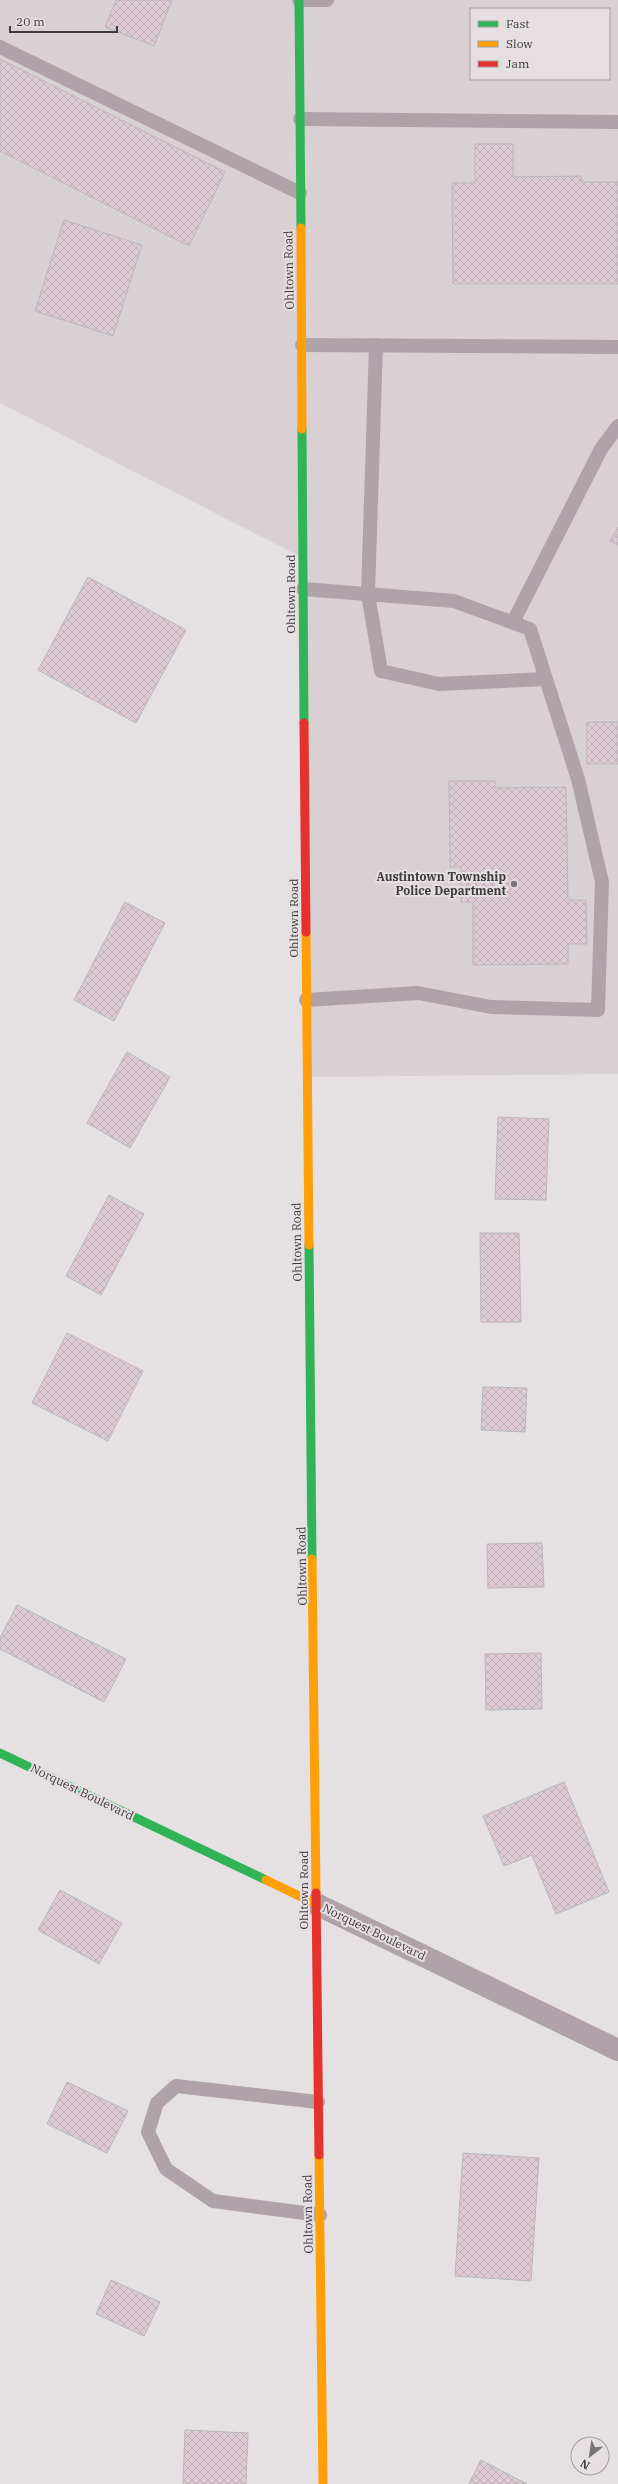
<svg xmlns="http://www.w3.org/2000/svg" width="618" height="2484" viewBox="0 0 618 2484" font-family="'IBM Plex Serif',serif">
	<style>
		.built { fill: #d9d0d4; fill-rule: evenodd }
		.building { fill: url(#building-cross-hatch); stroke: #bab7b8 }
		.lines { fill: none; stroke-linecap: round; stroke-linejoin: round }
		.lane { stroke: #afa3a9; stroke-width: 14 }
		.street { stroke: #afa3a9; stroke-width: 22 }
		.fast { stroke: #30b455; stroke-width: 9 }
		.slow { stroke: #ff9f0a; stroke-width: 9 }
		.jam { stroke: #e5322d; stroke-width: 9 }
		.poi-dot { fill: #787577; stroke: #e6dfe2; stroke-width: 1.5 }
		.labels { text-anchor: middle; stroke-width: 4; stroke-linejoin: round; paint-order: stroke }
		.street-label { font-size: 12px; fill: #3e3b3d; stroke: #e6dfe2 }
		.poi-label { font-size: 12px; font-weight: bold; fill: #3e3b3d; stroke: #e6dfe2; text-anchor: end }
	</style>
	<defs>
		<pattern id="building-cross-hatch" width="8" height="8" patternUnits="userSpaceOnUse"><rect width="8" height="8" fill="#ddcad4"/><path d="M0 0l8 8M0 8l8-8" fill="none" stroke="#bfaeb7"/></pattern>
	</defs>
	<rect width="100%" height="100%" fill="#e5e0e2"/>
	<path class="built" d="M0 0H618V1074L307 1077 303 558 0 403ZM471 9H609V79H471Z"/>
	<path class="building" d="M116 0H172L154 46 105 27Z
		M0 59 225 172 189 246 0 151Z
		M475 144H513V177L581 176 582 182H618V284H453L452 183H475Z
		M64 220 142 245 113 336 35 311Z
		M618 527V545L610 541Z
		M88 577 186 630 136 723 38 670Z
		M587 722H618V764H587Z
		M449 781H495V788L566 787 568 900H586L587 944H568V964L473 965V902H461V867H450Z
		M125 902 165 923 114 1021 74 1000Z
		M127 1052 170 1077 130 1148 87 1123Z
		M498 1117 549 1119 546 1200 495 1199Z
		M109 1195 144 1214 101 1295 66 1276Z
		M480 1233H519L521 1322H481Z
		M67 1333 143 1371 108 1441 32 1403Z
		M483 1387 527 1388 525 1432 481 1430Z
		M542 1543 544 1587 488 1588 487 1544Z
		M17 1605 126 1659 104 1702 0 1649V1638Z
		M541 1653 542 1709 486 1710 485 1654Z
		M564 1782 609 1892 556 1914 532 1855 504 1866 483 1816Z
		M60 1890 122 1923 99 1964 38 1930Z
		M67 2082 128 2111 107 2153 47 2124Z
		M463 2153 539 2158 531 2281 455 2276Z
		M111 2280 160 2302 144 2336 96 2314Z
		M185 2430 248 2433 246 2484H183Z
		M481 2460 527 2484H469Z"/>
	<g class="lines">
		<path class="lane" d="M299 0H327
			M0 47 300 193
			M300 119 618 122
			M302 345 618 347
			M376 345 368 594 381 671 439 684 546 679
			M303 589 454 601 530 629 578 779 602 882 598 1010 491 1007 418 993 306 1000
			M513 622 601 449 618 426
			M318 2102 176 2086 157 2103 148 2132 166 2169 213 2201 320 2215"/>
		<path class="street" d="M316 1904 618 2050"/>
		<path class="fast" d="M299 0 301 228
			M302 429 304 723
			M309 1245 312 1559
			M0 1753 266 1880"/>
		<path class="slow" d="M301 228 302 429
			M306 932 309 1245
			M312 1559 316 1893
			M266 1880 316 1904
			M319 2155 323 2484"/>
		<path class="jam" d="M304 723 306 932
			M316 1893 319 2155"/>
	</g>
	<circle class="poi-dot" cx="514" cy="884" r="4"/>
	<g class="labels">
		<g class="street-label">
			<text transform="translate(289 270) rotate(-91)" y="4">Ohltown Road</text>
			<text transform="translate(291 594) rotate(-90)" y="4">Ohltown Road</text>
			<text transform="translate(294 918) rotate(-90)" y="4">Ohltown Road</text>
			<text transform="translate(297 1242) rotate(-91)" y="4">Ohltown Road</text>
			<text transform="translate(302 1566) rotate(-91)" y="4">Ohltown Road</text>
			<text transform="translate(82 1792) rotate(26)" y="4">Norquest Boulevard</text>
			<text transform="translate(304 1890) rotate(-90)" y="4">Ohltown Road</text>
			<text transform="translate(374 1932) rotate(26)" y="4">Norquest Boulevard</text>
			<text transform="translate(308 2214) rotate(-91)" y="4">Ohltown Road</text>
		</g>
		<g class="poi-label">
			<text x="506" y="881">Austintown Township<tspan x="506" dy="14">Police Department</tspan></text>
		</g>
	</g>
	<rect x="470" y="8" width="140" height="72" fill="#e6dfe2" stroke="#a39da0"/>
	<rect x="478" y="21" width="20" height="6" fill="#30b455" stroke="#a39da0"/>
	<text x="506" y="28" font-size="12" fill="#3e3b3d">Fast</text>
	<rect x="478" y="41" width="20" height="6" fill="#ff9f0a" stroke="#a39da0"/>
	<text x="506" y="48" font-size="12" fill="#3e3b3d">Slow</text>
	<rect x="478" y="61" width="20" height="6" fill="#e5322d" stroke="#a39da0"/>
	<text x="506" y="68" font-size="12" fill="#3e3b3d">Jam</text>
	<g transform="translate(590 2456) rotate(210)"><circle r="19" fill="#e6dfe2" stroke="#a39da0"/>
	<path d="M0-3L7 15L0 10L-7 15Z" fill="#787577"/>
	<text y="-6" font-size="11" font-weight="bold" text-anchor="middle" fill="#3e3b3d">N</text>
	</g>
	<path d="M10 26v6h107v-6" fill="none" stroke="#3e3b3d" stroke-width="2"/>
	<text x="16" y="26" font-size="12" fill="#3e3b3d" stroke="#e6dfe2" stroke-width="3" paint-order="stroke">20 m</text>
</svg>
